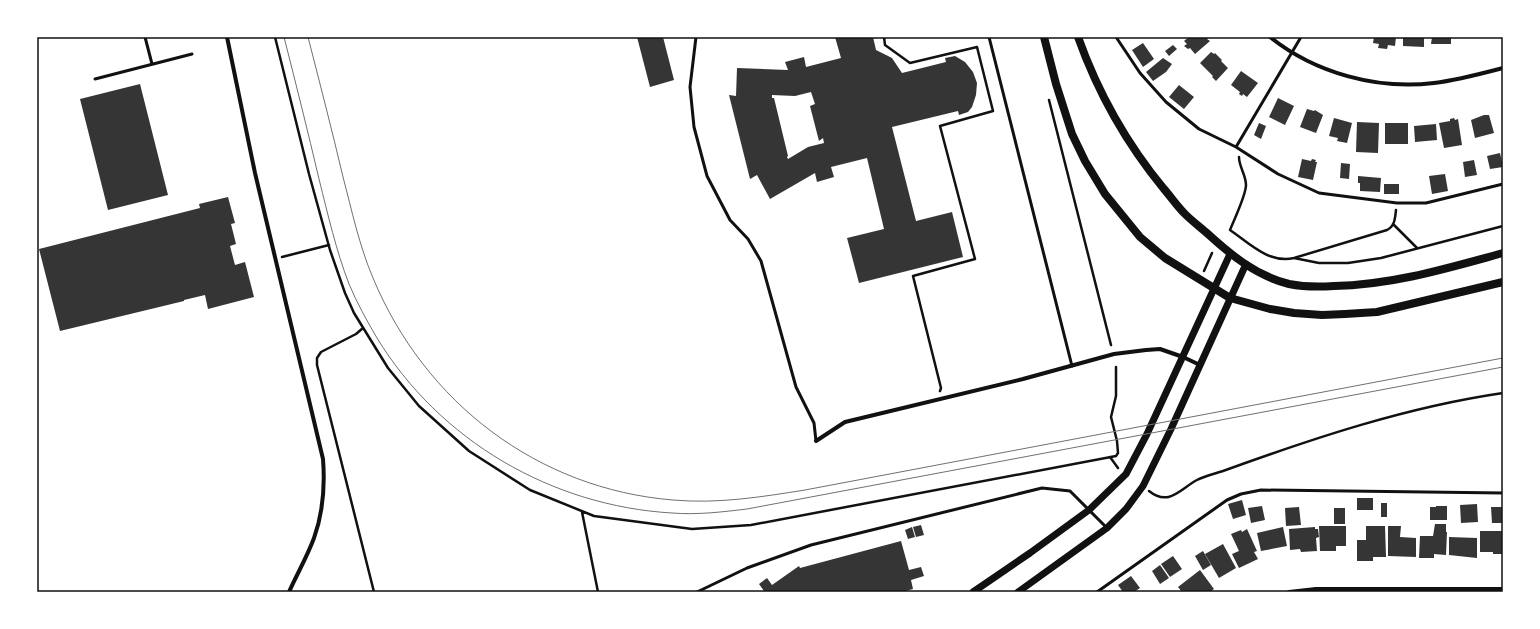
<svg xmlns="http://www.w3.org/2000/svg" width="1540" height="629" viewBox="0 0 1540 629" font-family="Figtree,sans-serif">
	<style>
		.building { fill: #353535; fill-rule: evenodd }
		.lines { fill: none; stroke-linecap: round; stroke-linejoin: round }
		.path { stroke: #111; stroke-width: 2.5 }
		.service { stroke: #111; stroke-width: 3 }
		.minor { stroke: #111; stroke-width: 4 }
		.tertiary { stroke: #111; stroke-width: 7 }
		.secondary { stroke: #111; stroke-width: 8 }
		.tram { stroke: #707070; stroke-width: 1 }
		.neatline { fill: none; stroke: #111; stroke-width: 1.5 }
	</style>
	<rect width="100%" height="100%" fill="#fff"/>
	<path class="building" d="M637 37H663L674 80 650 87Z
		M835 37H873L876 50 892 58 902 73 946 62 945 58 955 56 965 62 973 72 977 83 976 95 972 107 968 112 959 115 958 111 892 127 916 221 952 212 963 257 859 283 847 238 884 229 867 158 831 167 834 177 817 182 815 173 770 199 757 175 750 179 729 95 736 96 737 68 788 70 785 62 804 57 806 67 841 58ZM811 92 815 104 810 106 819 141 823 138 824 143 808 147 788 159 787 157 788 156 774 98H772V95L795 96Z
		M1189 37H1209L1207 39 1210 41 1195 54 1190 48 1188 49 1184 46 1187 44 1184 41Z
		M1374 37H1396L1395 46 1388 45 1387 49 1378 48 1379 44 1373 43Z
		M1403 37H1424V47L1403 46Z
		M1432 37H1451V44H1431Z
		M1143 43 1154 59 1143 67 1132 50Z
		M1173 45 1177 49 1169 56 1165 51Z
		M1211 52 1214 54 1215 53 1222 60 1221 61 1228 68 1216 81 1212 77 1213 76 1200 63Z
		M1163 58 1172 64 1166 72 1153 81 1146 72Z
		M1241 71 1258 83 1247 97 1243 94 1242 96 1239 94 1240 92 1231 85Z
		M140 84 168 195 108 210 80 99Z
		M1179 85 1194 97 1184 109 1169 97Z
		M1278 98 1294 106 1285 125 1269 117Z
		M1307 109 1314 111 1315 110 1323 115 1316 133 1300 127Z
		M1484 115H1489L1494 133 1475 138 1471 120Z
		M1334 118 1352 123 1347 143 1337 141 1338 138 1329 136Z
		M1454 118 1455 120 1458 119 1462 145 1444 148 1439 123 1450 121V119Z
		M1357 122 1379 123 1378 153 1356 152Z
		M1259 123 1266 126 1261 139 1254 135Z
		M1385 123H1408V144H1385Z
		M1436 124 1437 140 1415 142 1414 126Z
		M1500 153 1503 167 1490 169 1487 156Z
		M1302 159 1311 161 1312 159 1316 160 1315 162H1317L1313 180 1298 177Z
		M1474 160 1477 175 1465 177 1463 162Z
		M1341 163 1350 164 1349 179 1340 178Z
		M1445 174 1448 191 1432 194 1429 176Z
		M1358 176 1381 178 1380 192 1360 191V183H1358Z
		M1384 184H1399V194H1384Z
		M228 197 235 223 231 224 236 244 230 246 235 265 245 262 254 297 208 309 205 295 184 300V301L60 331 39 249 200 208 199 204Z
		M1357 498H1373V510H1357Z
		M1242 500 1246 515 1233 519 1228 504Z
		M1381 503H1387V517H1381Z
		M1477 504 1478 522 1461 523 1460 505Z
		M1262 506 1265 520 1251 523 1248 508Z
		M1436 506H1447V520H1430V507H1436Z
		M1299 507 1301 525 1286 526 1285 508Z
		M1491 507H1503V523H1492Z
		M1334 508H1345V524H1334Z
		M1435 524H1446V532H1447L1446 555 1434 554V558H1419L1420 536H1433Z
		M921 525 924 535 916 537 913 527Z
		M1319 526H1346V546H1336V551H1320Z
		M1366 526H1385L1386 557H1373V561H1357V540H1366Z
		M1388 526H1401L1400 537 1416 538V557L1388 556Z
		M912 527 915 537 908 539 905 530Z
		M1283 527 1287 546 1261 551 1257 533Z
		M1315 527V529H1318L1319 537 1316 538 1317 551 1301 552 1300 549 1290 550 1289 529Z
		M1247 529 1257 551 1254 552 1258 559 1239 568 1232 554 1239 551 1231 534 1241 530 1242 532Z
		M1480 531H1503V554H1493V552H1480Z
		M1449 537 1477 538V558L1449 555Z
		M901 541 909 570 921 567 924 576 911 580 913 589 902 592H762L764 591 759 584 767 578 772 585 799 566 800 568Z
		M1223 544 1236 568 1219 578 1205 554Z
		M1203 551 1211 565 1203 570 1195 556Z
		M1173 556 1182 569 1170 577 1161 564Z
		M1160 565 1169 578 1160 584 1152 571Z
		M1200 570 1214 589 1210 592H1182L1178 587Z
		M1131 576 1140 588 1134 592H1123L1118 585Z"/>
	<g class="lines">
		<path class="path" d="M275 37 309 174 330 250 345 293 354 313 388 368 419 406 469 451 530 490 594 516 692 529 751 525 1116 456 1118 453 1117 441 1111 417 1116 396V367
			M884 37 885 45 910 63 977 47 993 111 940 126 975 259 913 276 941 388 940 391
			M1049 100 1111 345
			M1239 157C1239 167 1246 175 1246 185 1246 195 1234 220 1230 230 1249 243 1269 264 1294 258L1387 230C1395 226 1395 218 1396 210
			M1393 224 1417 248
			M282 257 329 245
			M1294 258 1319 263H1348L1381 258 1503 226
			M1204 271 1212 253
			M363 328 356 334 321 352 317 358V365L374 592
			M1110 457 1118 468
			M1149 491C1169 507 1180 489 1197 480 1205 476 1214 474 1223 471 1314 438 1407 407 1503 393
			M582 512 598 592"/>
		<path class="service" d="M145 37 152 64
			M696 37 690 87 694 127 707 176 730 220 748 239 761 261 796 387 814 423 816 441
			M989 37 1072 366
			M1116 37 1140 73 1166 102 1199 129 1236 147 1278 174 1319 193 1397 203H1426L1503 184
			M95 79 192 54
			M1236 147 1301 37
			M697 592 747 568 811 545 1042 488 1070 491 1107 528
			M1097 592 1227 500 1241 494 1261 490 1503 493"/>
		<path class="minor" d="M227 37 255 173 323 459C325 485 323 513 314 538 307 557 297 574 289 592
			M1270 37C1315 73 1377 90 1434 83 1458 80 1480 74 1503 68
			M816 441 845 422 1023 379 1114 354 1146 350 1160 349 1183 357 1200 365
			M1289 592 1316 589H1503"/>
		<path class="tertiary" d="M973 592 1030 553 1089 510 1126 474 1147 434 1230 254
			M1018 592 1107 528 1126 509 1143 486 1171 429 1246 264"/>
		<path class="secondary" d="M1044 37 1056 84 1072 134 1085 161 1105 194 1140 237 1165 258 1230 298 1270 309 1294 313 1322 315 1345 314 1377 312 1503 282
			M1078 37C1098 93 1126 143 1164 189 1171 197 1177 206 1185 214 1192 221 1200 227 1208 234 1232 256 1257 276 1289 284 1304 287 1320 287 1334 286 1392 285 1448 268 1503 253"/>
		<path class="tram" d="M284 37C296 84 308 132 319 179 328 215 336 250 349 284 357 303 367 321 377 338 440 441 552 506 672 513 697 515 722 512 747 509L1503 367
			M308 37C320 84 332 130 343 177 352 211 359 245 373 278 425 403 538 489 673 500 718 504 761 497 805 490L1503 358"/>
	</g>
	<rect width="1540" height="629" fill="none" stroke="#ffffff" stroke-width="76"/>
	<rect x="38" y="38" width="1464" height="553" class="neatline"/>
</svg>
